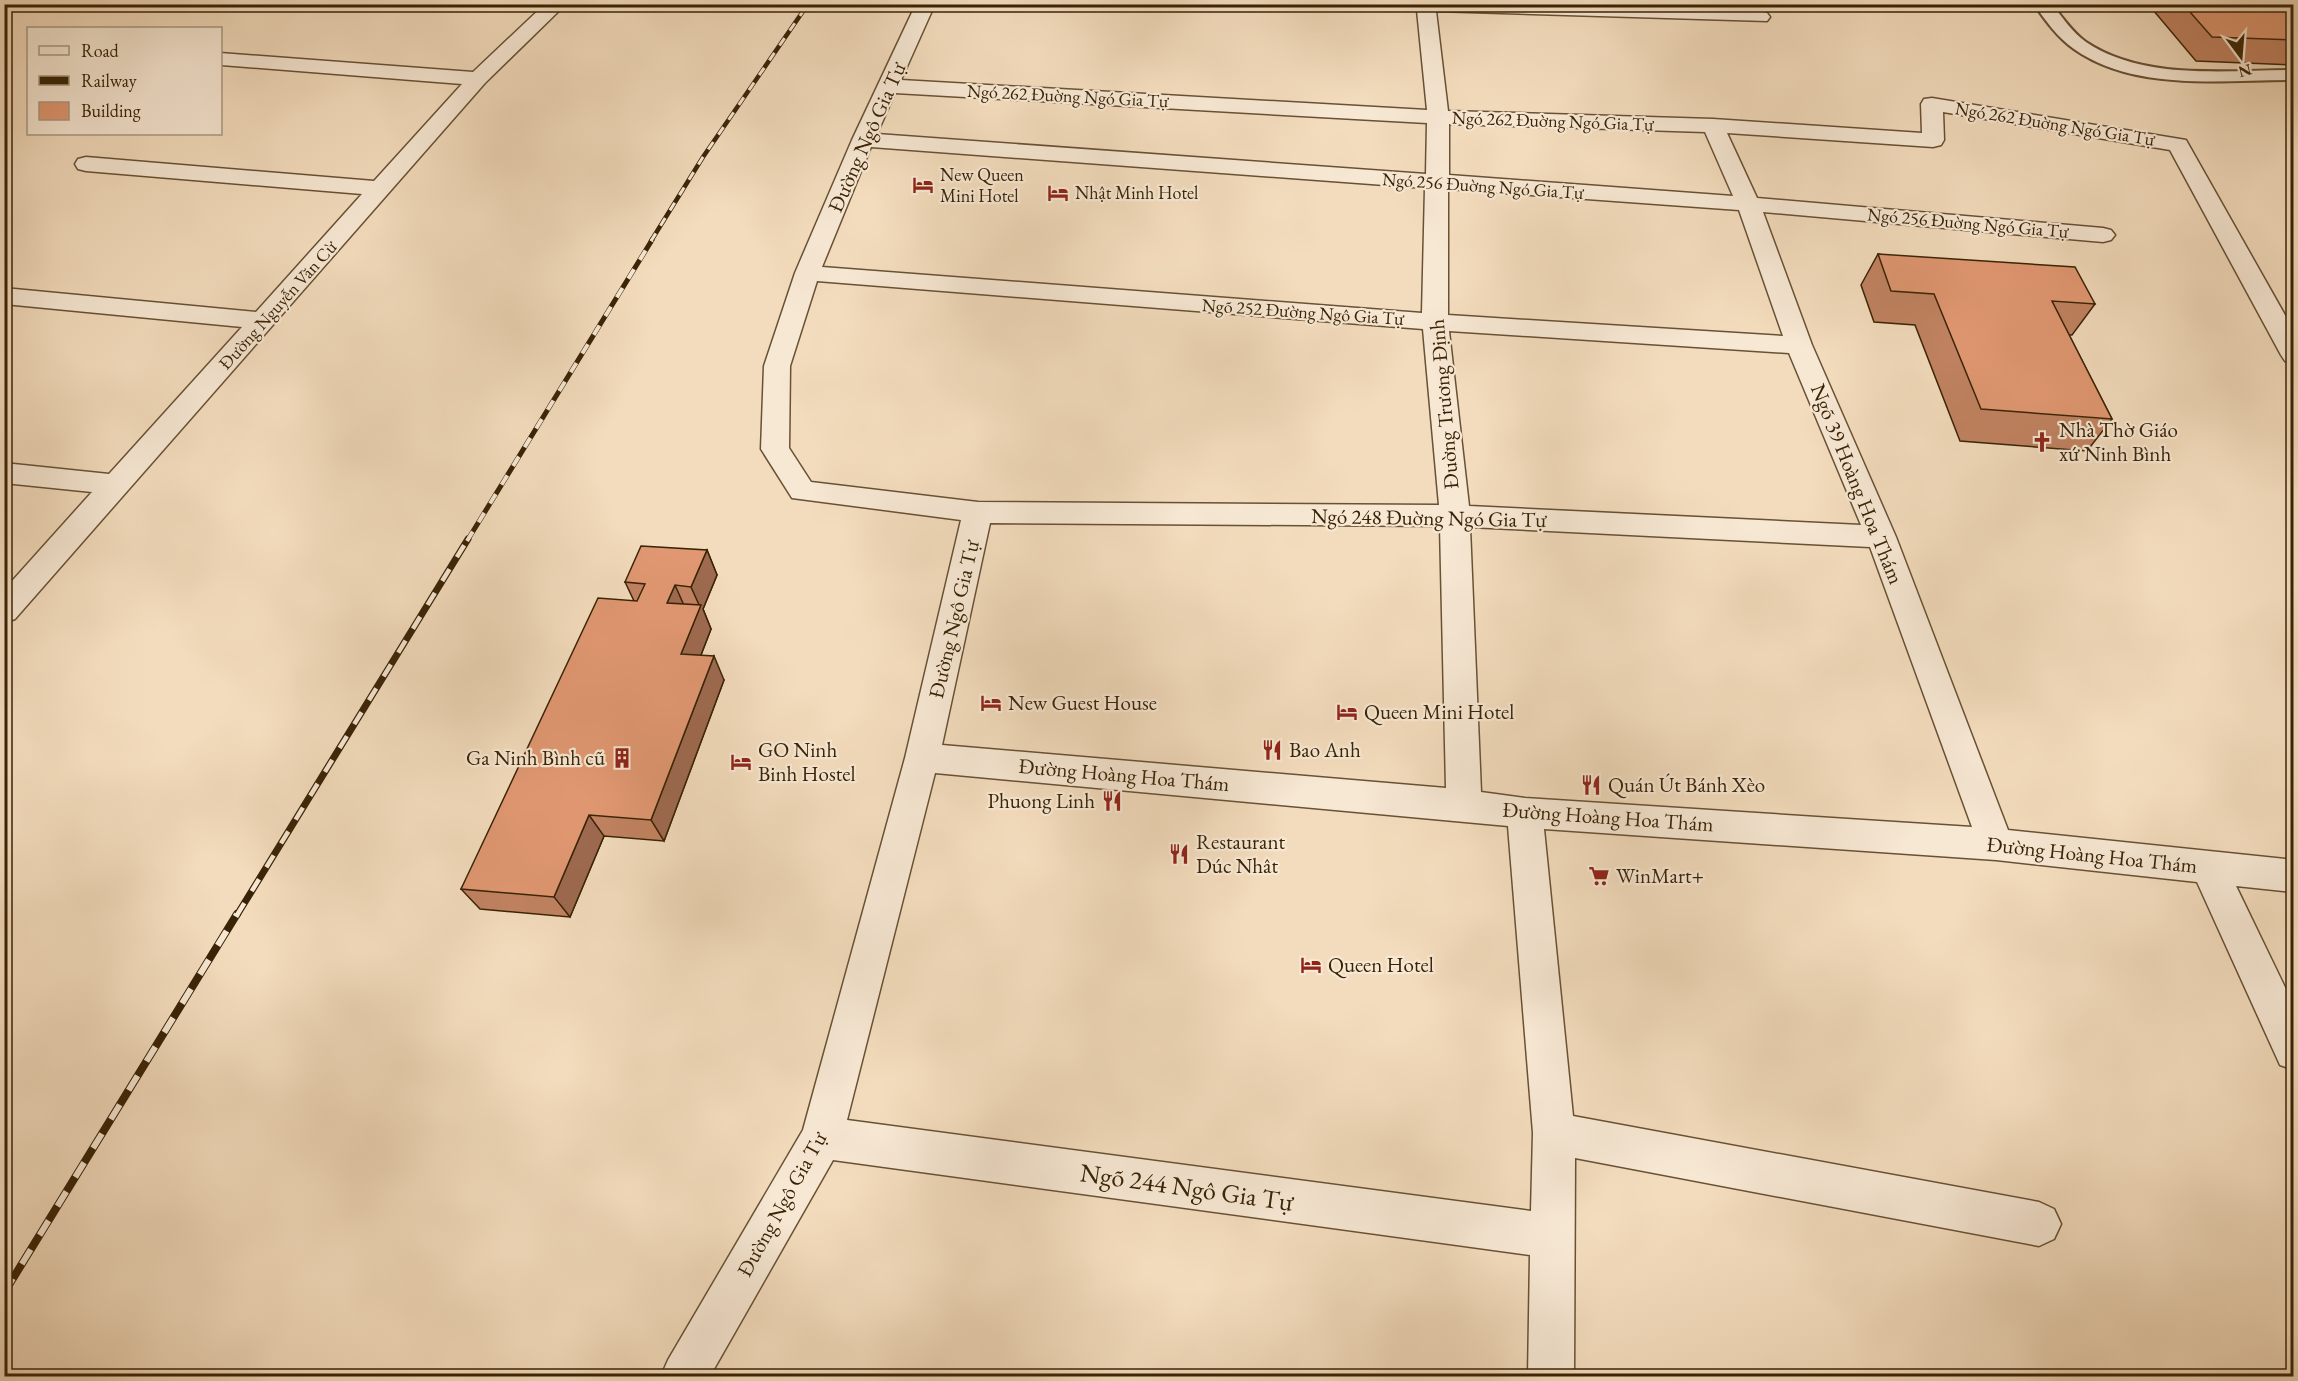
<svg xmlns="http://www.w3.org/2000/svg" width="2298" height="1381" viewBox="0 0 2298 1381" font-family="'EB Garamond',serif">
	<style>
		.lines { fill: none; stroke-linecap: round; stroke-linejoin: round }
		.service-casing { stroke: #685134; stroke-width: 4 }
		.minor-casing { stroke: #685134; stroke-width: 3 }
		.service { fill: #f7e8d4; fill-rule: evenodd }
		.minor { fill: #f7e8d4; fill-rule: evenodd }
		.rail-far3-casing { stroke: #392306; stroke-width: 4.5 }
		.rail-far2-casing { stroke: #392306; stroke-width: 5 }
		.rail-far1-casing { stroke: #392306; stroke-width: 7 }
		.rail-casing { stroke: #392306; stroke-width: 8 }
		.rail-far3 { stroke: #f7e8d4; stroke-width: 3; stroke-dasharray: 9; stroke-linecap: butt }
		.rail-far2 { stroke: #f7e8d4; stroke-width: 4; stroke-dasharray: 11; stroke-linecap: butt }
		.rail-far1 { stroke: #f7e8d4; stroke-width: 4.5; stroke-dasharray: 14; stroke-linecap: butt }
		.rail { stroke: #f7e8d4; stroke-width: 6; stroke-dasharray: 17; stroke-linecap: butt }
		.wall { fill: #c28362; stroke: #392306; stroke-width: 1.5 }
		.shaded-wall { fill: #9e6a50; stroke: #392306; stroke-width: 1.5 }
		.building { fill: #e19872; stroke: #392306; stroke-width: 1.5 }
		.labels { text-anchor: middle; stroke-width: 4.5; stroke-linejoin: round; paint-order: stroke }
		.far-street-label { font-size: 18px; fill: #392306; stroke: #f7e8d4 }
		.far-poi-label { font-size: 18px; fill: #392306; stroke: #f7e8d4; text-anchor: start }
		.street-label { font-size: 21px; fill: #392306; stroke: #f7e8d4 }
		.poi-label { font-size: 21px; fill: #392306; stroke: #f7e8d4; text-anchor: start }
		.near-street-label { font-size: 26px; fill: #392306; stroke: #f7e8d4 }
	</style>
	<rect width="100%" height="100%" fill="#f3dcbd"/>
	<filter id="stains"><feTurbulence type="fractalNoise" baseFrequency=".00333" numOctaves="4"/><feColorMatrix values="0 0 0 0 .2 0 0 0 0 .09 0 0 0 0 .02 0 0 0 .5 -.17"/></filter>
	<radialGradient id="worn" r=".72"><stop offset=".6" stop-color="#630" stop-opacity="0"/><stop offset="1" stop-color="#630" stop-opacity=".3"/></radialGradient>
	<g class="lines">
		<g class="service-casing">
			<path id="service" d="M2034 4H2052C2062 17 2072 32 2086 42 2144 81 2227 70 2294 70V80C2223 80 2135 92 2074 49 2058 38 2045 20 2034 4Z"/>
		</g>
		<g class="minor-casing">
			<path id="minor" d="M545 4H566L485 83 15 619 4 623V590L92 492 4 483V463L109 474 242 327 4 304V288L256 312 362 194 86 171 78 169 75 164 78 159 86 157 374 181 462 84 221 65 220 53 473 72Z
				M916 4H935L901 80 1427 110 1417 10 1408 4H1584L1760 11 1767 13 1770 17 1767 21 1436 11 1448 111 1713 119 1922 133 1921 104 1924 99 1932 98 2186 140 2294 331V363L2285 361 2281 355 2170 150 1943 112 1944 140 1941 145 1933 147 1727 133 1757 198 2103 228 2111 230 2115 235 2111 240 2103 242 1763 212 1812 345 1896 537 2008 830 2294 860V892L2236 886 2294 1006V1070L2280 1065 2197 882 1996 860 1544 829 1573 1116 2039 1202 2054 1209 2061 1224 2054 1239 2039 1246 1575 1158 1574 1376H1528L1530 1255 833 1160 710 1376H661L668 1360 803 1130 905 758 961 520 792 498 761 449 764 366 795 273 852 140ZM895 93 1427 123 1426 174 877 134ZM1449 124 1705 132 1733 196 1449 175ZM871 147 1425 188 1422 313 822 267ZM1448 189 1739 210 1783 336 1448 315ZM817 281 1423 329 1439 505 978 502 811 482 789 448 790 366ZM1449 331 1789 353 1861 525 1469 506ZM990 523 1440 526 1446 788 942 745ZM1470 527 1870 547 1972 827 1525 798 1481 792ZM935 773 1508 826 1533 1133 1531 1211 847 1120Z"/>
		</g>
		<use href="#service" class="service"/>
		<use href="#minor" class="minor"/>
		<g class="rail-far3-casing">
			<path id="rail-far3" d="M651 241 703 157 808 4"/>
		</g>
		<g class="rail-far2-casing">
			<path id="rail-far2" d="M467 541 652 240"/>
		</g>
		<g class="rail-far1-casing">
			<path id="rail-far1" d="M237 915 468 539"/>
		</g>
		<g class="rail-casing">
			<path id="rail" d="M4 1293 237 914"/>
		</g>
		<use href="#rail-far3" class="rail-far3"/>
		<use href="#rail-far2" class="rail-far2"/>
		<use href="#rail-far1" class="rail-far1"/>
		<use href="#rail" class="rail"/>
	</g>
	<path class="wall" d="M2148 4H2294V65L2196 61Z
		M1878 254 2095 304 2072 335H2069L2112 419 2087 451 1960 441 1915 325 1874 322 1861 285Z
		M707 550 717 575 703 609 711 629 701 655 724 680 664 841 604 836 570 917 480 909 461 889 634 601 625 582Z"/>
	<path class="shaded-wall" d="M707 550 717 575 703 609 711 629 692 678 681 654 700 607 691 587Z
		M675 585 686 610 667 603Z
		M714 656 724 680 664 841 651 820Z
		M589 815 604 836 570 917 554 897Z"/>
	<path class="building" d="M2183 4H2294V40L2212 37Z
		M1878 254 2075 267 2095 304 2052 301 2112 419 1981 409 1934 294 1891 291Z
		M641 546 707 550 691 587 675 585 667 603 701 605 681 654 714 656 651 820 589 815 554 897 461 889 598 598 637 601 645 584 625 582Z"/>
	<defs>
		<g id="hotel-bare" transform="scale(1.62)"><path d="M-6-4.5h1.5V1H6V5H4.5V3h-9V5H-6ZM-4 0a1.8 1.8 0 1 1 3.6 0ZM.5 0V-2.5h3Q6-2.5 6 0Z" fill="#8f2418" stroke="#f7e8d4" stroke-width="2.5" paint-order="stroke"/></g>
		<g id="church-bare" transform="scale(1.62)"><path d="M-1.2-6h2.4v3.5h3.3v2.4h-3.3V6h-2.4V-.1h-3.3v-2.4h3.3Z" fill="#8f2418" stroke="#f7e8d4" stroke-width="2.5" paint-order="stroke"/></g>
		<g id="restaurant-bare" transform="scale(1.62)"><path d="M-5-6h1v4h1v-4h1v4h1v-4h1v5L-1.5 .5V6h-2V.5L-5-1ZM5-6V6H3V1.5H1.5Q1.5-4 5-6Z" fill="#8f2418" stroke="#f7e8d4" stroke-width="2.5" paint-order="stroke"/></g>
		<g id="building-bare" transform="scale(1.62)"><path d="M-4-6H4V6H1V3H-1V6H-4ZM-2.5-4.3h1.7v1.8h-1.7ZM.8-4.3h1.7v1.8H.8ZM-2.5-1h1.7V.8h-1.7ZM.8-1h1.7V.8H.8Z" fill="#8f2418" stroke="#f7e8d4" stroke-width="2.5" paint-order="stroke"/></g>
		<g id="supermarket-bare" transform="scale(1.62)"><path d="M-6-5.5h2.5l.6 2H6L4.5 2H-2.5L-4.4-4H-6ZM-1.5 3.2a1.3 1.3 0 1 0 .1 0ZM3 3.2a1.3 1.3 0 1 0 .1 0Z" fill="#8f2418" stroke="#f7e8d4" stroke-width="2.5" paint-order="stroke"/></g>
	</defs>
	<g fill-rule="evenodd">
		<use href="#hotel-bare" x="923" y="185"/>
		<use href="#hotel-bare" x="1058" y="193"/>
		<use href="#church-bare" x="2042" y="442"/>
		<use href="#hotel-bare" x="991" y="703"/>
		<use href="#hotel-bare" x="1347" y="712"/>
		<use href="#restaurant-bare" x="1272" y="750"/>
		<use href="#building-bare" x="622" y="758"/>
		<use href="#hotel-bare" x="741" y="762"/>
		<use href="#restaurant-bare" x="1591" y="785"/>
		<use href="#restaurant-bare" x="1112" y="801"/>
		<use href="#restaurant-bare" x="1179" y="854"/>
		<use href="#supermarket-bare" x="1599" y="876"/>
		<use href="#hotel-bare" x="1311" y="965"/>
	</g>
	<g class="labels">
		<g class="far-street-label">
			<text transform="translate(1068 96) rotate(3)" y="6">Ngó 262 Đuờng Ngó Gia Tự</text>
			<text transform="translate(1553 121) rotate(2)" y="6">Ngó 262 Đuờng Ngó Gia Tự</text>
			<text transform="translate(2055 124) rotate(9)" y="6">Ngó 262 Đuờng Ngó Gia Tự</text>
			<text transform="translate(1483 186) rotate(4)" y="6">Ngó 256 Đuờng Ngó Gia Tự</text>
			<text transform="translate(1968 223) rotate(5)" y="6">Ngó 256 Đuờng Ngó Gia Tự</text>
			<text transform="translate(278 305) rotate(-48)" y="6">Đường Nguyễn Văn Cừ</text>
			<text transform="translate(1303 312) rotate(4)" y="6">Ngõ 252 Đường Ngô Gia Tự</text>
		</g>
		<g class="far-poi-label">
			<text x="940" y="181">New Queen<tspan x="940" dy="21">Mini Hotel</tspan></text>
			<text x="1075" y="199">Nhật Minh Hotel</text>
		</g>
		<g class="street-label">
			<text transform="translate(867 137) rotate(-66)" y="7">Đường Ngô Gia Tự</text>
			<text transform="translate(1444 404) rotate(-95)" y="7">Đuờng Trương Định</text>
			<text transform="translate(1857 484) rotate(68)" y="7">Ngõ 39 Hoàng Hoa Thám</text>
			<text transform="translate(1429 518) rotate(1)" y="7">Ngó 248 Đuờng Ngó Gia Tự</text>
			<text transform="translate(954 619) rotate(-77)" y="7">Đường Ngô Gia Tự</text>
			<text transform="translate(1124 775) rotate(5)" y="7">Đường Hoàng Hoa Thám</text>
			<text transform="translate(1608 817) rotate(4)" y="7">Đường Hoàng Hoa Thám</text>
			<text transform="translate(2092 855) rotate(6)" y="7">Đường Hoàng Hoa Thám</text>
			<text transform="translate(782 1204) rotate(-61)" y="7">Đường Ngô Gia Tự</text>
		</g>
		<g class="poi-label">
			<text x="2059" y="437">Nhà Thờ Giáo<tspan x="2059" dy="24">xứ Ninh Bình</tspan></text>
			<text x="1008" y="710">New Guest House</text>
			<text x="1364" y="719">Queen Mini Hotel</text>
			<text x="758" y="757">GO Ninh<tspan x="758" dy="24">Binh Hostel</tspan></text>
			<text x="1289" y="757">Bao Anh</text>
			<text x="605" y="765" text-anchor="end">Ga Ninh Bình cũ</text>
			<text x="1608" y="792">Quán Út Bánh Xèo</text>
			<text x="1095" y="808" text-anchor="end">Phuong Linh</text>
			<text x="1196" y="849">Restaurant<tspan x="1196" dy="24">Dúc Nhât</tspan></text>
			<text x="1616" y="883">WinMart+</text>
			<text x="1328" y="972">Queen Hotel</text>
		</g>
		<g class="near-street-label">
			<text transform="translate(1187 1187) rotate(8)" y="9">Ngõ 244 Ngô Gia Tự</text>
		</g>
	</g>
	<rect width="2298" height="1381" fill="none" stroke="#f3dcbd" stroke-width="24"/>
	<rect x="6" y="6" width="2286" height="1369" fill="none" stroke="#392306" stroke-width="3"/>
	<rect x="12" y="12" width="2274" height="1357" fill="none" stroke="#392306" stroke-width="1.5"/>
	<rect x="27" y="27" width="195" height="108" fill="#f7e8d4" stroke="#ab9982" stroke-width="1.5"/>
	<rect x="39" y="46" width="30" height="9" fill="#f7e8d4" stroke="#ab9982" stroke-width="1.5"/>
	<text x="81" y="57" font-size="18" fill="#392306">Road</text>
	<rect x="39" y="76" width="30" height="9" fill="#392306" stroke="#ab9982" stroke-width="1.5"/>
	<text x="81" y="87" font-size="18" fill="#392306">Railway</text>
	<rect x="39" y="102" width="30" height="18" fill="#e19872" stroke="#ab9982" stroke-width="1.5"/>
	<text x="81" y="117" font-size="18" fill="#392306">Building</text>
	<g transform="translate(2241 57) rotate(164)" stroke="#f7e8d4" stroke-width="4.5" paint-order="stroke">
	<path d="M0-4.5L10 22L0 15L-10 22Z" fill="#392306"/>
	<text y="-9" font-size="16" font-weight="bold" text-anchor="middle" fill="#392306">N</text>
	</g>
	<rect width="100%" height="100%" filter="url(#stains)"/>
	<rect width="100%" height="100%" fill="url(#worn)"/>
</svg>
